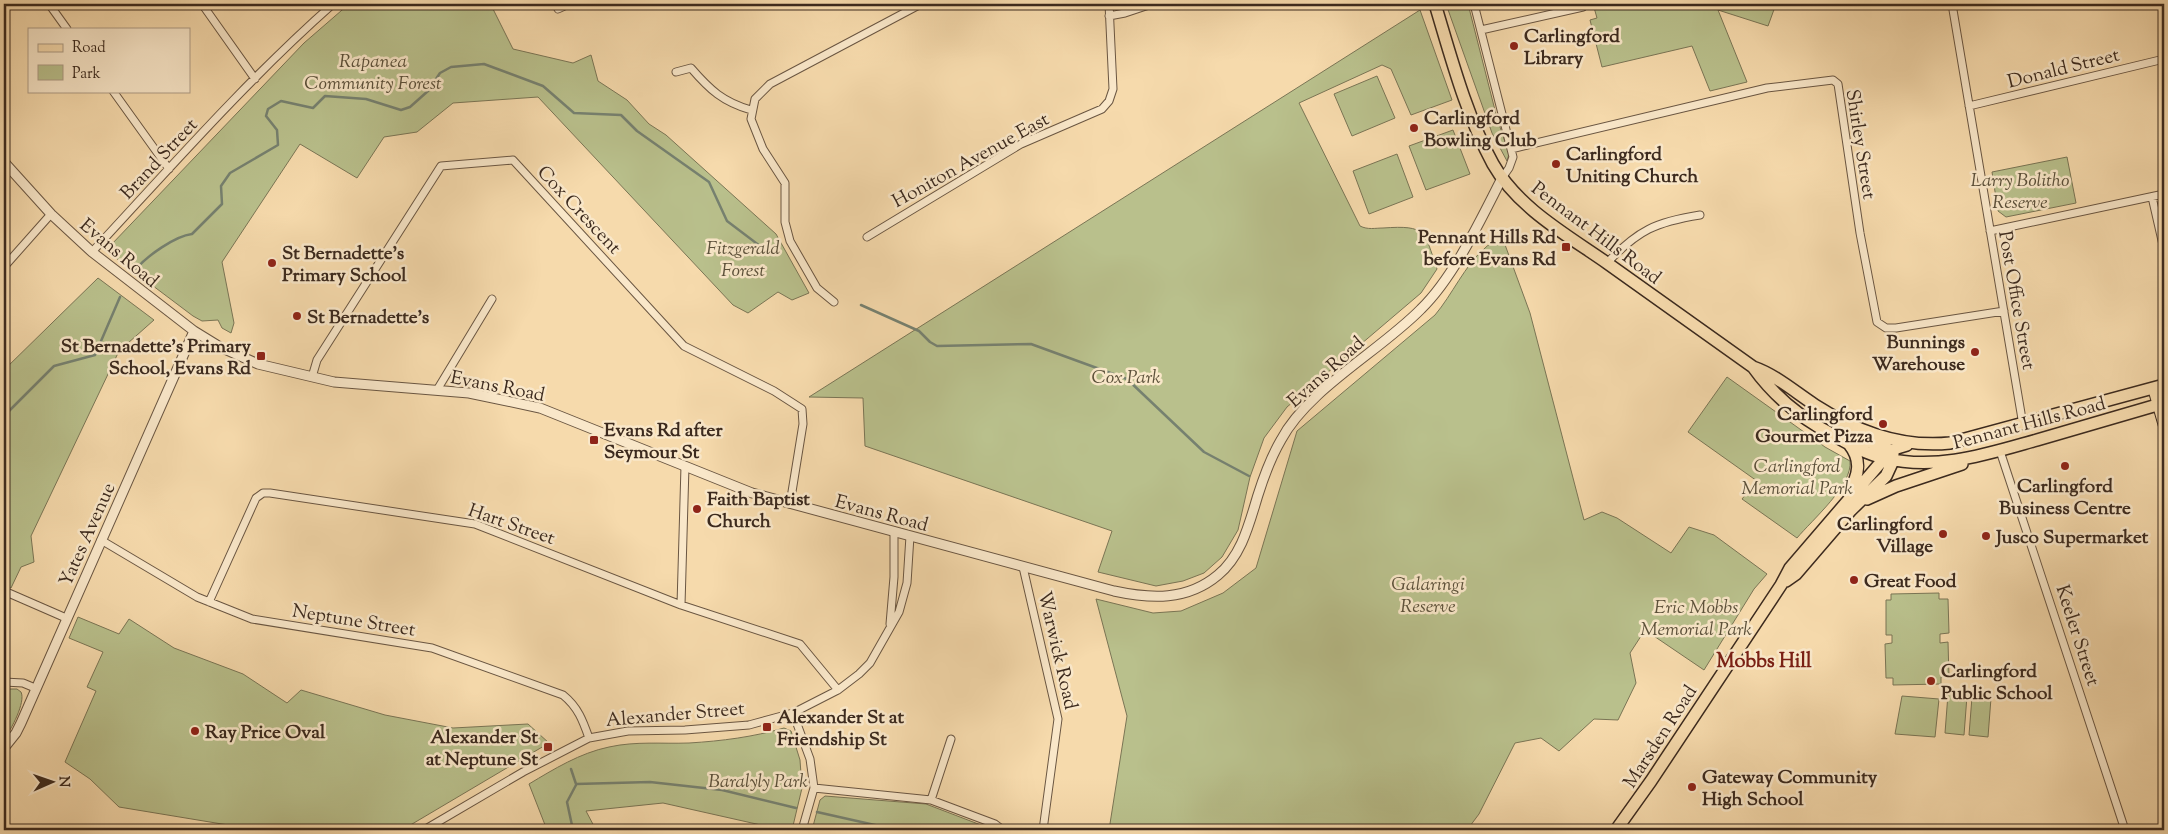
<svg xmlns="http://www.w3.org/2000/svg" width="2168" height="834" viewBox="0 0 2168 834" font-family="'Sorts Mill Goudy',serif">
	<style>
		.green { fill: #b9c08c; stroke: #7a7555 }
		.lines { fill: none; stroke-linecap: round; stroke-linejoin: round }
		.stream { stroke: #768170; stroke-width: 2.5 }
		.minor-casing { stroke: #6a5642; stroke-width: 9 }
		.tertiary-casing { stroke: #6a5642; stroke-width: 11 }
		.primary-casing { stroke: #3c2a1e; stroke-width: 12 }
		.trunk-casing { stroke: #3c2a1e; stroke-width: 14 }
		.minor { stroke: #f9e7c9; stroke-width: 7 }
		.tertiary { stroke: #f9e7c9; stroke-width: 9 }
		.primary { stroke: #f6daac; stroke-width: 10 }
		.trunk { stroke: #f6daac; stroke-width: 11 }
		.poi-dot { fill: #8f2418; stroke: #f9e7c9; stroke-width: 2 }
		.labels { text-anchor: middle; stroke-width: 5; stroke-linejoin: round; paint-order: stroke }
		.poi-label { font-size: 19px; font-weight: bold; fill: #3c2a1e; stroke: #f9e7c9; text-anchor: start }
		.park-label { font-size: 19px; font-style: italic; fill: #5b503a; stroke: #f9e7c9 }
		.street-label { font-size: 19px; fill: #3c2a1e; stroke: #f9e7c9 }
		.neighbourhood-label { font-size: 20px; font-weight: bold; fill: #7a1f14; stroke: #f9e7c9 }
	</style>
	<rect width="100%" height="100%" fill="#f6daac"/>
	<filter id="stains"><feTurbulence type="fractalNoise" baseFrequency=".004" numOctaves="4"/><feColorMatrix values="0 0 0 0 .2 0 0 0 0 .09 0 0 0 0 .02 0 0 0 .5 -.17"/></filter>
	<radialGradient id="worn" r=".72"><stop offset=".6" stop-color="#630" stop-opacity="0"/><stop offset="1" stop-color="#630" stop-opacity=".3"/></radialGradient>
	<path class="green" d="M349 4H494L492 7 513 49 573 63 591 55 598 81 627 100 649 124 666 135 776 234 809 293 792 300 778 292 748 313 733 305 538 97 453 103 417 132 384 137 357 178 300 144 222 262 234 323 231 333 222 328 218 320 202 321 193 316 112 255 110 246 304 43Z
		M1446 4H1468L1497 118 1509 154 1507 161 1492 133Z
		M1593 4H1776L1768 26 1718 10 1747 82 1710 91 1692 46 1602 67 1590 20 1597 18Z
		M1420 10 1452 100 1411 115 1391 69 1382 65 1299 103 1360 226C1368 230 1375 228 1383 228 1427 225 1424 231 1437 269L1421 293 1287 407 1264 438 1250 477 1238 530 1222 557 1204 573 1183 581 1156 586 1098 572 1112 531 865 446 863 398 809 397Z
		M1377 76 1395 118 1352 136 1334 94Z
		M1453 130 1470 174 1426 190 1409 146Z
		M1397 154 1413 197 1369 214 1353 171Z
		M2067 157 2076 203 2006 217 1998 211 1992 172Z
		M1499 241 1504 242 1530 313 1584 520 1602 512 1617 518 1671 553 1689 527 1714 535 1767 574 1754 589 1704 670 1645 630 1630 653 1636 683 1618 720 1594 719 1559 751 1541 738 1515 743 1479 814 1467 830H1109L1127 716 1096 599 1153 613 1181 611 1223 593 1256 568 1297 431 1435 315C1452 295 1465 265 1485 248 1488 244 1494 243 1499 241Z
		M98 278 154 320 119 351 31 536 34 562 21 567 11 588 4 585V370Z
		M1727 377 1825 447 1850 461C1853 485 1812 520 1797 538L1742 499 1757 481 1688 432Z
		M1939 593V599H1948L1949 633 1940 634V643L1948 642 1949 677H1941V684L1893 685V678H1886L1885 644 1892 643V635H1886V600H1891V594Z
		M78 617 119 634 129 619 174 648 243 674 287 703 301 690 385 715 453 728 528 724 549 743 402 830H229L228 825 119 807 90 779 65 762 96 691 87 687 103 652 69 638Z
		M4 689H17L21 692C26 702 11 730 4 739Z
		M1948 694 1967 696 1964 735 1945 733Z
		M1902 696 1939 699 1935 737 1895 734Z
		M1972 697 1991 698 1988 737 1969 735Z
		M784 728 791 731 800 760 802 788 792 830H783L663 803 586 811 596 830H547L529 784C554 769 580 753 609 747 636 741 662 744 689 743 722 741 753 737 784 728Z
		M825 796 926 804 994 830H812L820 800Z"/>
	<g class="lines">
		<path class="stream" d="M136 269C147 256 175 236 192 234L222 204 221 186 230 173 278 145 277 130 266 116 268 109 281 101 313 108 325 96 366 99 401 110 410 107 428 91 440 73 451 67 484 64 543 86 574 113 621 115 637 131 709 182 727 221 772 255
			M861 305 919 331 930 342 937 346 1031 344 1127 379 1204 452 1249 476
			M4 416 54 366 95 355 120 297
			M571 769 576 784 650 782 722 790 796 808
			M817 812 897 830
			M573 830 567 802 576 785"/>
		<g class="minor-casing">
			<path id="minor" d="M49 4 67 29
				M202 4 255 79
				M1474 4 1513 157 1509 168 1502 178
				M1952 4 2023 425
				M558 9 569 4
				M1109 16 1125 13 1152 4
				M1481 30 1583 7
				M676 72 691 68C710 90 723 102 751 110
				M113 91 169 169
				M1969 106 2164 59
				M1511 149 1767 88 1833 80 1838 84 1860 233 1877 322 1886 328H1896L2004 311
				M2152 197 2163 245
				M1990 231 2164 194
				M867 237 1021 144 1102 109 1109 101 1113 89 1109 4
				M92 252C170 168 247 80 333 4
				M1607 263C1638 230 1656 222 1700 215
				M4 267 51 214
				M834 302 817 288 790 241 785 222V183L763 149 751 119 755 99 770 84 921 4
				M312 377 317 360 441 166 513 160 684 346 774 391 802 409 803 424 790 504
				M437 390 492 299
				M2000 451 2125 830
				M101 540 197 597 252 619 432 648 563 695C578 707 583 721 589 738
				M1023 567 1058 719 1043 830
				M4 591 66 618
				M209 602 256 498 263 493H270L475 524 681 605 800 644 838 690
				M681 605 685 466
				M890 624 894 577V531
				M4 682 23 683 35 688
				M793 713 810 759 814 788 802 830
				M814 788 931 800 995 824 1003 830
				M931 800 951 739
				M424 830 523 772 589 738 628 731 685 730 749 725 793 713 838 690 859 674 870 663 899 612 907 583 910 536"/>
		</g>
		<g class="tertiary-casing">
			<path id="tertiary" d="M4 162 51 214 92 252 194 331 220 347 258 364 334 382 469 393 540 408 752 493 1114 591C1151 599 1187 601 1218 575 1242 555 1249 524 1258 495 1264 476 1271 457 1281 440 1308 389 1380 351 1421 309 1454 277 1481 219 1502 178
				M4 748 16 733 21 723 194 331"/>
		</g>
		<g class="primary-casing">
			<path id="primary" d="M2153 388 2164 426"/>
		</g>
		<g class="trunk-casing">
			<path id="trunk" d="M1435 4C1451 57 1466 115 1493 164 1518 208 1567 235 1607 263 1656 298 1704 332 1753 367 1776 375 1795 392 1815 405 1857 432 1901 448 1950 443L2164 385
				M1753 367C1773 395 1802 419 1833 435 1849 444 1866 454 1884 458 1937 471 1987 454 2037 440 2079 428 2122 415 2164 403
				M1849 444C1862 460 1859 475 1849 491
				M1867 499 1896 486 1962 464
				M1786 581 1796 574 1851 510 1886 476 1892 463 1893 454 1890 450 1855 436 1838 425
				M1616 830 1651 781 1781 585 1790 568 1888 454 1897 448 1907 445"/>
		</g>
		<use href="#minor" class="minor"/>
		<use href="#tertiary" class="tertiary"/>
		<use href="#primary" class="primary"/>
		<use href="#trunk" class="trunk"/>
	</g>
	<g class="poi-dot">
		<circle cx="1514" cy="46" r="5"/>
		<circle cx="1414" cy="128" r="5"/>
		<circle cx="1556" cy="164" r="5"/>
		<rect x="1561" y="242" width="10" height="10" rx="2.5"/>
		<circle cx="272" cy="263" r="5"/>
		<circle cx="297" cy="316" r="5"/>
		<circle cx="1975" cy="352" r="5"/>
		<rect x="256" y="351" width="10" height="10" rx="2.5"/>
		<circle cx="1883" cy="424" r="5"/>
		<rect x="589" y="435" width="10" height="10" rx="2.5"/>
		<circle cx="2065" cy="466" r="5"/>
		<circle cx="697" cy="509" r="5"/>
		<circle cx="1943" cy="534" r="5"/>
		<circle cx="1986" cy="536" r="5"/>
		<circle cx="1854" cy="580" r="5"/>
		<circle cx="1931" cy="681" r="5"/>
		<rect x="762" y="722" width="10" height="10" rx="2.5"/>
		<circle cx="195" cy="731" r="5"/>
		<rect x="543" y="742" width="10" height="10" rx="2.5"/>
		<circle cx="1692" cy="787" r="5"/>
	</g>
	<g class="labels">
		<g class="poi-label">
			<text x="1524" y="42">Carlingford<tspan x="1524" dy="22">Library</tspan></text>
			<text x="1424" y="124">Carlingford<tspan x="1424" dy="22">Bowling Club</tspan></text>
			<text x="1566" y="160">Carlingford<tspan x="1566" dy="22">Uniting Church</tspan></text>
			<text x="1556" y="243" text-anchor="end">Pennant Hills Rd<tspan x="1556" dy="22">before Evans Rd</tspan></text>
			<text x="282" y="259">St Bernadette's<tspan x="282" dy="22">Primary School</tspan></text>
			<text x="307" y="323">St Bernadette's</text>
			<text x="1965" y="348" text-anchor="end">Bunnings<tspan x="1965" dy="22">Warehouse</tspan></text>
			<text x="251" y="352" text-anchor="end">St Bernadette's Primary<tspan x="251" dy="22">School, Evans Rd</tspan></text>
			<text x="1873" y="420" text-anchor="end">Carlingford<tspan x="1873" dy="22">Gourmet Pizza</tspan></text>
			<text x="604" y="436">Evans Rd after<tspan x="604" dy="22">Seymour St</tspan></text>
			<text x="2065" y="492" text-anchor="middle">Carlingford<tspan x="2065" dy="22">Business Centre</tspan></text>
			<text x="707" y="505">Faith Baptist<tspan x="707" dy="22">Church</tspan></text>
			<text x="1933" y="530" text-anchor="end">Carlingford<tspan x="1933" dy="22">Village</tspan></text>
			<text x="1996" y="543">Jusco Supermarket</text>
			<text x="1864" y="587">Great Food</text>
			<text x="1941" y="677">Carlingford<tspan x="1941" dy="22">Public School</tspan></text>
			<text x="777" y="723">Alexander St at<tspan x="777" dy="22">Friendship St</tspan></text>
			<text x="205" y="738">Ray Price Oval</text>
			<text x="538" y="743" text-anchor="end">Alexander St<tspan x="538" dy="22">at Neptune St</tspan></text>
			<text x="1702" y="783">Gateway Community<tspan x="1702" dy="22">High School</tspan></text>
		</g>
		<g class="park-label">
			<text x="373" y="67">Rapanea<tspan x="373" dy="22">Community Forest</tspan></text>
			<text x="2020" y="186">Larry Bolitho<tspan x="2020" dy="22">Reserve</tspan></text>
			<text x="743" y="254">Fitzgerald<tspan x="743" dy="22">Forest</tspan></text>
			<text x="1126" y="383">Cox Park</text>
			<text x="1797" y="472">Carlingford<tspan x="1797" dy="22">Memorial Park</tspan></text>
			<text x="1428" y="590">Galaringi<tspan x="1428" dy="22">Reserve</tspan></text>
			<text x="1696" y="613">Eric Mobbs<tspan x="1696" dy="22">Memorial Park</tspan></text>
			<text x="758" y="787">Baralyly Park</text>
		</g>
		<g class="street-label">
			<text transform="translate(2063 67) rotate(-14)" y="7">Donald Street</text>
			<text transform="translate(1862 144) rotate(81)" y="7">Shirley Street</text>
			<text transform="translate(158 158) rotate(-47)" y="7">Brand Street</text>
			<text transform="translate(970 159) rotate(-29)" y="7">Honiton Avenue East</text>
			<text transform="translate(580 209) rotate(47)" y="7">Cox Crescent</text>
			<text transform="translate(1597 232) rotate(37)" y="7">Pennant Hills Road</text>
			<text transform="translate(120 252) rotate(40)" y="7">Evans Road</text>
			<text transform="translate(2018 300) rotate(80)" y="7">Post Office Street</text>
			<text transform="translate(1325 371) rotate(-42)" y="7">Evans Road</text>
			<text transform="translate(498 385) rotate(11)" y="7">Evans Road</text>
			<text transform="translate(2029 422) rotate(-15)" y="7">Pennant Hills Road</text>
			<text transform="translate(882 512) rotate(15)" y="7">Evans Road</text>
			<text transform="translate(512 523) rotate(19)" y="7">Hart Street</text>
			<text transform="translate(86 534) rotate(-66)" y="7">Yates Avenue</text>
			<text transform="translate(354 619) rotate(9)" y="7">Neptune Street</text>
			<text transform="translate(2079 635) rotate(72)" y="7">Keeler Street</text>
			<text transform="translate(1059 650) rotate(77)" y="7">Warwick Road</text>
			<text transform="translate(675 713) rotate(-5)" y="7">Alexander Street</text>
			<text transform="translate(1659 736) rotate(-57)" y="7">Marsden Road</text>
		</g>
		<g class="neighbourhood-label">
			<text x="1764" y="667">Mobbs Hill</text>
		</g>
	</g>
	<rect width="2168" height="834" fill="none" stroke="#f6daac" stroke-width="20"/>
	<rect x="5" y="5" width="2158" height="824" fill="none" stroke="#3c2a1e" stroke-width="2.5"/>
	<rect x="10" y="10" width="2148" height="814" fill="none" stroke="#3c2a1e"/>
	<rect x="28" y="28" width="162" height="65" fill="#f9e7c9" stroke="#ad9b85"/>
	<rect x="38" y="44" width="25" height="8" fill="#f6daac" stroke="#ad9b85"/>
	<text x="72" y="52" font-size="15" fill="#3c2a1e">Road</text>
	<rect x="38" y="65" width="25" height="15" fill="#b9c08c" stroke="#ad9b85"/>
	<text x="72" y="78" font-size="15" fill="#3c2a1e">Park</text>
	<g transform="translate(52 782) rotate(88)" stroke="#f9e7c9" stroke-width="4" paint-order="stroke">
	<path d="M0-4L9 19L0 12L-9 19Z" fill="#3c2a1e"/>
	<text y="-8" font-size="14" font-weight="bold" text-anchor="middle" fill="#3c2a1e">N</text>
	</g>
	<rect width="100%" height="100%" filter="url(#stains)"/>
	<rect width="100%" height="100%" fill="url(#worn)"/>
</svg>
